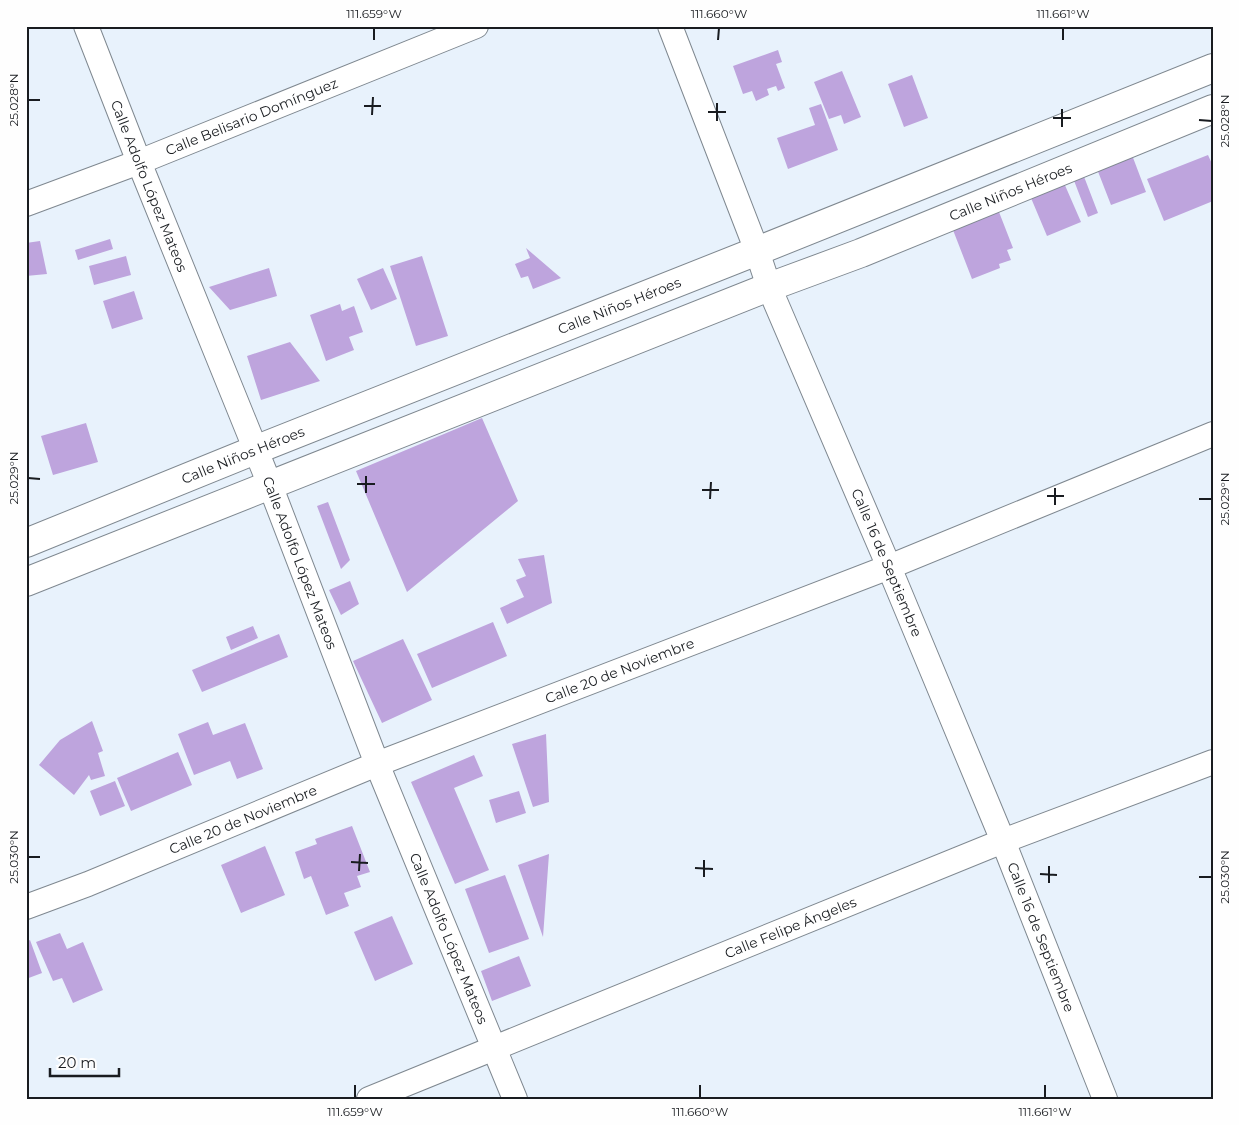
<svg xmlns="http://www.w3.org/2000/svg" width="1239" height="1125" viewBox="0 0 1239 1125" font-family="Montserrat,sans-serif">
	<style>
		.building { fill: #bea4dd }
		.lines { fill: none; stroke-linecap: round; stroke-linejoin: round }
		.street-casing { stroke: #7f8890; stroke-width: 26 }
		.secondary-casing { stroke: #7f8890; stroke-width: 30 }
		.street { stroke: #fff; stroke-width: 24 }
		.secondary { stroke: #fff; stroke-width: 28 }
		.ticks { fill: none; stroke: #191c20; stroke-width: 2 }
		.labels { text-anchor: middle; stroke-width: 4.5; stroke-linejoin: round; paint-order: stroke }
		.street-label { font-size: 14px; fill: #191c20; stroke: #fefefe }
		.neatline { fill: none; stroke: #191c20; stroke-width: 2 }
		.ticks-label { font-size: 12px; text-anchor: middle; fill: #191c20 }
	</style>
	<rect width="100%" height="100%" fill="#e8f2fc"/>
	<path class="building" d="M778 50 782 62 776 64 785 88 778 91 776 86 767 89 769 95 756 101 752 91 743 94 733 66Z
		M842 71 861 117 844 124 841 115 829 119 814 82Z
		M912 75 928 118 904 127 888 84Z
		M821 104 838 150 788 169 777 138 815 125 809 108Z
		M1132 155 1146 192 1111 205 1097 169Z
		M1208 155 1213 166V201L1164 221 1147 179Z
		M1083 174 1098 213 1088 217 1073 178Z
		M1064 183 1081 222 1047 236 1031 198Z
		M999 212 1013 248 1007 250 1011 260 999 264 1000 268 972 279 953 230Z
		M110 239 113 249 78 260 75 250Z
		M40 241 47 274 26 276V243Z
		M526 248 561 278 533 289 528 276 521 278 515 264 530 258Z
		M126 256 131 275 94 285 89 266Z
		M422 256 448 336 416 346 390 266Z
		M269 268 277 296 230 310 209 287Z
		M383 268 397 299 371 310 357 279Z
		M134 291 143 319 112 329 103 301Z
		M340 304 342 311 354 306 363 332 349 337 354 350 326 361 310 315Z
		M290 342 320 381 261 400 247 356Z
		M482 418 518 501 407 592 356 471Z
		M86 423 98 462 53 475 41 436Z
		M328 502 350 560 341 569 317 506Z
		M544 555 552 603 507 624 500 608 524 597 516 580 526 576 518 559Z
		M350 581 359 604 341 615 329 590Z
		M493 622 507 656 432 688 417 654Z
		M253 626 258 638 231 650 226 637Z
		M279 634 288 657 202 692 192 670Z
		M403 639 432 700 382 723 353 661Z
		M92 721 103 751 98 753 105 776 91 780 89 775 74 795 39 765 60 740Z
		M208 722 213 735 245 723 263 769 237 779 230 761 194 775 178 734Z
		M546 734 549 802 533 807 512 744Z
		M178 752 192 785 131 811 117 778Z
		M474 755 483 776 454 788 489 870 455 884 411 782Z
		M115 781 125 806 100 816 90 791Z
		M519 791 526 813 496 823 489 800Z
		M352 826 370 872 357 876 361 887 344 893 349 906 326 915 311 876 304 879 295 852 317 844 315 839Z
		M265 846 285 895 241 913 221 865Z
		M549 854 543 937 518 865Z
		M505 875 529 939 489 953 465 889Z
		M392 916 413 964 375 981 354 932Z
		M60 933 67 949 83 942 103 990 73 1003 62 978 53 981 36 942Z
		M30 940 42 973 26 979V942Z
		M519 956 531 986 492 1001 481 971Z"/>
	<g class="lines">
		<g class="street-casing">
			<g id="street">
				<path id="s1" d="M86 26 139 162 270 485 377 764 515 1099"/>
				<path id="s2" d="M670 26 757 251 769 287 889 567 1003 841 1105 1099"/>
				<path id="s3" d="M26 204 139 162 476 26"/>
				<path id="s4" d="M26 907 88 884 377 764 889 567 1213 434"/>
				<path id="s5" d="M369 1099 1003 841 1213 762"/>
			</g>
		</g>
		<g class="secondary-casing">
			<g id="secondary">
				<path id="s6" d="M26 543 255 450 757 251 1213 68"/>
				<path id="s7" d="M26 582 769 287 861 253 1213 109"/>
			</g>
		</g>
		<use href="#street" class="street"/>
		<use href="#secondary" class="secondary"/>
	</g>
	<path class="ticks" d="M374 40V28M718 40 719 28M1063 40V28M28 100H40M364 106H381M708 112H726M372 115 373 97M1053 118H1071M1199 120 1212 121M717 121V103M1062 127V109M28 478 40 479M357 484H375M702 490H719M366 493V476M1047 496H1064M710 499 711 482M1199 499H1212M1055 505V488M28 857H40M351 862 368 863M695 868 713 869M359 871 360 854M1040 874 1057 875M704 877V860M1199 877H1212M1049 883V866M355 1098V1085M700 1098V1085M1045 1098V1085"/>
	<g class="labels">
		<g class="street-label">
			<text dy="5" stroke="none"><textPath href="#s3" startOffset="242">Calle Belisario Domínguez</textPath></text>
			<text dy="5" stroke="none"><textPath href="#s1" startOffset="172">Calle Adolfo López Mateos</textPath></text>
			<text dy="5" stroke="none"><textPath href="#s7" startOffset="1059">Calle Niños Héroes</textPath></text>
			<text dy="5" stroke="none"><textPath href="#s6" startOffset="639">Calle Niños Héroes</textPath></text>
			<text dy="5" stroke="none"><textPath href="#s6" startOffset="234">Calle Niños Héroes</textPath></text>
			<text dy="5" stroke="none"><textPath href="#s1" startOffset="578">Calle Adolfo López Mateos</textPath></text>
			<text dy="5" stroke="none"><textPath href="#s2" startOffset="579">Calle 16 de Septiembre</textPath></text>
			<text dy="5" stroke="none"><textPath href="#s4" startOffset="639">Calle 20 de Noviembre</textPath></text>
			<text dy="5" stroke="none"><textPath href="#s4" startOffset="234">Calle 20 de Noviembre</textPath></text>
			<text dy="5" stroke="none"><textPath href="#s5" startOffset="455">Calle Felipe Ángeles</textPath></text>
			<text dy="5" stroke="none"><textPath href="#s2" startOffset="984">Calle 16 de Septiembre</textPath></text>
			<text dy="5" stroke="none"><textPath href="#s1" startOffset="982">Calle Adolfo López Mateos</textPath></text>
		</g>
	</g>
	<rect width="1239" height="1125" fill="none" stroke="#fefefe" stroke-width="55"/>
	<path d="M50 1068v8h69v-8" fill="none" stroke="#191c20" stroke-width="2.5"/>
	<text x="58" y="1068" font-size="15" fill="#191c20" stroke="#fefefe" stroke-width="4" paint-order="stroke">20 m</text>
	<rect x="28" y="28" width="1184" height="1070" class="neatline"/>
	<g class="ticks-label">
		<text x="374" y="18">111.659°W</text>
		<text x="719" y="18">111.660°W</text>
		<text x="1063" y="18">111.661°W</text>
		<text transform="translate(14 100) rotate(-90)" y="4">25.028°N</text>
		<text transform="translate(1225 121) rotate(-90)" y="4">25.028°N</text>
		<text transform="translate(14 478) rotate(-90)" y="4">25.029°N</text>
		<text transform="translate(1225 499) rotate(-90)" y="4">25.029°N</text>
		<text transform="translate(14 857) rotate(-90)" y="4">25.030°N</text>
		<text transform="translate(1225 877) rotate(-90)" y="4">25.030°N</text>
		<text x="355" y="1116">111.659°W</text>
		<text x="700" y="1116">111.660°W</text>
		<text x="1045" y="1116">111.661°W</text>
	</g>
</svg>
